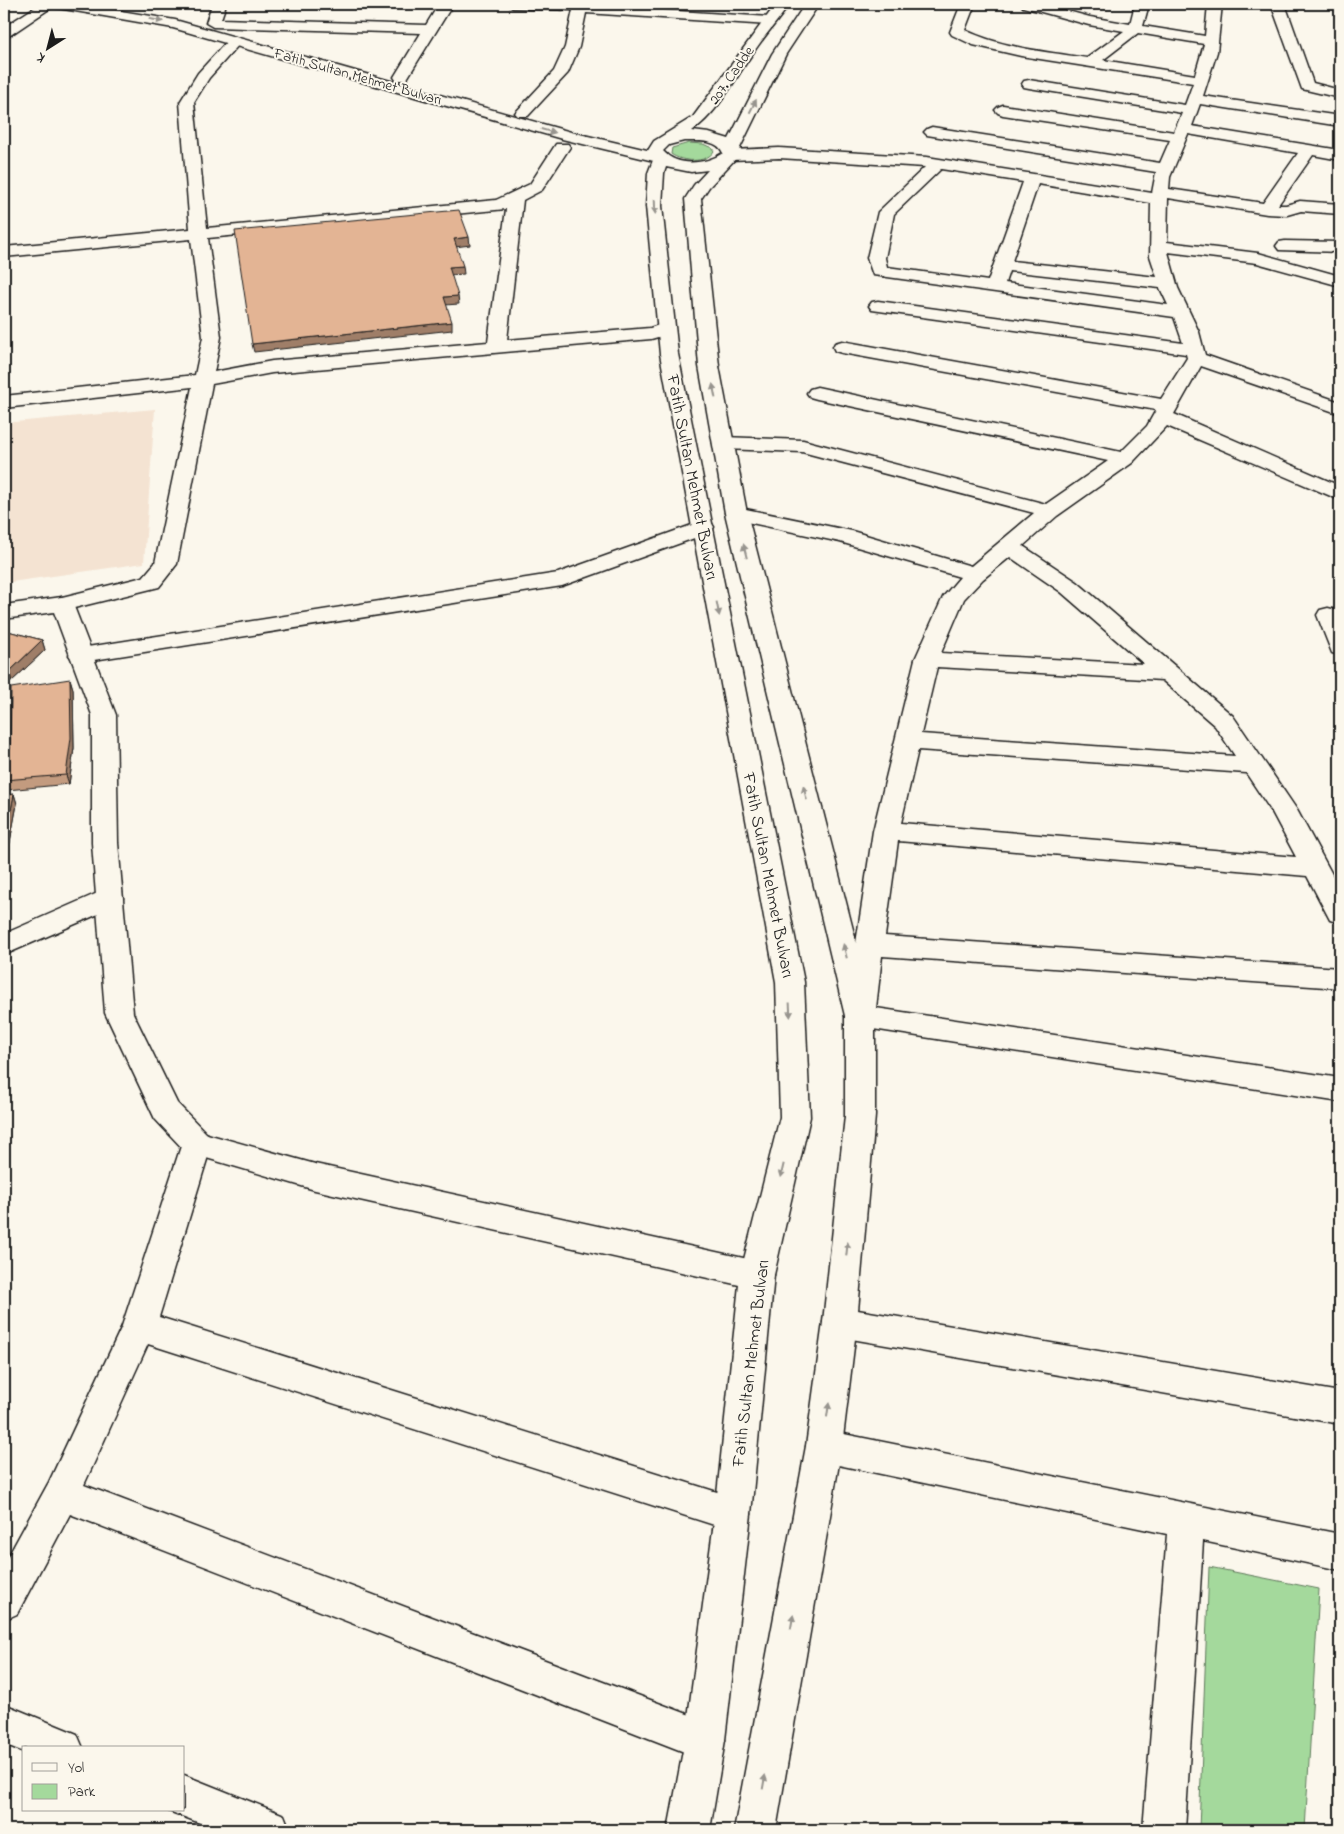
<svg xmlns="http://www.w3.org/2000/svg" width="1344" height="1834" viewBox="0 0 1344 1834" font-family="'Indie Flower',sans-serif">
	<style>
		.built { fill: #f4e3d2 }
		.green { fill: #a4d99c; stroke: #607a5c }
		.lines { fill: none; stroke-linecap: round; stroke-linejoin: round }
		.minor-casing { stroke: #1c1c1c; stroke-width: 3 }
		.tertiary-casing { stroke: #1c1c1c; stroke-width: 3 }
		.secondary-casing { stroke: #1c1c1c; stroke-width: 3 }
		.minor { fill: #fbf7ec; fill-rule: evenodd }
		.tertiary { fill: #fbf7ec; fill-rule: evenodd }
		.secondary { fill: #fbf7ec; fill-rule: evenodd }
		.wall { fill: #c39b7f; stroke: #1c1c1c }
		.shaded-wall { fill: #9f7e68; stroke: #1c1c1c }
		.building { fill: #e3b494; stroke: #1c1c1c }
		.oneway { fill: #97948e }
		.labels { text-anchor: middle; stroke-width: 4; stroke-linejoin: round; paint-order: stroke }
		.far-street-label { font-size: 15px; fill: #1c1c1c; stroke: #fbf7ec }
		.street-label { font-size: 18px; fill: #1c1c1c; stroke: #fbf7ec }
	</style>
	<rect width="100%" height="100%" fill="#fbf7ec"/>
	<filter id="ink" filterUnits="userSpaceOnUse"><feTurbulence type="fractalNoise" baseFrequency=".02" numOctaves="2"/><feDisplacementMap in="SourceGraphic" scale="10" xChannelSelector="R" yChannelSelector="G"/><feConvolveMatrix kernelMatrix="1 2 1 2 8 2 1 2 1" color-interpolation-filters="sRGB"/></filter>
	<g filter="url(#ink)">
		<path class="built" d="M155 409 144 563 4 583V423Z"/>
		<path class="green" d="M689 143 703 144 712 148 714 151C706 164 682 162 671 154L672 148Z
			M1209 1567 1319 1589 1305 1830H1199Z"/>
		<g class="lines">
			<g class="minor-casing">
				<path id="minor" d="M212 4H226L221 19 426 25 439 4H453L408 77 406 80H396L394 77 421 33 213 27 206 23Z
					M506 4H588L587 5 769 17 776 21 769 25 586 13 579 47 568 73 528 116H518L515 113 554 71 565 47 573 10 513 8Z
					M961 4H975L965 30C1003 48 1046 52 1087 58L1124 31 1089 25 1023 7 1021 4H1042L1090 17 1130 24 1134 8 1132 4H1146L1148 8 1143 26 1205 36 1208 4H1222L1217 52 1203 96 1340 116V126L1200 104 1192 126 1340 150V160L1313 155 1278 205H1286L1300 201 1340 204V214L1301 211 1287 215 1267 214 1168 198 1167 242 1258 253 1340 276V286L1257 263 1168 252 1178 288 1199 332 1205 355 1340 402V414L1201 366 1174 414 1340 486V500L1167 426 1132 463 1057 516 1023 546 1077 582 1233 716 1297 810 1340 889V923L1330 920 1307 876 898 841 885 936 1340 968V988L882 956 876 1008 1340 1078V1102L860 1027 850 1024 845 1016 873 831 915 659 943 597 960 577 840 542 728 518 725 513 728 508 736 507 852 531 971 566 1034 513 802 452 723 449 716 447 713 443 716 439 723 437 803 440 1046 504 1108 461 817 399 810 397 807 393 810 389 817 387 1121 452 1147 426 1156 410 842 353 835 351 833 347 835 343 842 341 1161 399 1187 358 1186 354 872 310 869 306 872 302 878 301 1183 343 1174 317 873 275 867 258 878 212 925 167 779 158 731 160 725 158 723 155 725 152 731 150 779 148 927 157 1152 193 1156 172 927 135 924 132 927 129 932 127 1160 163 1170 140 1003 115 998 113 995 110 998 107 1003 105 1174 132 1182 113 1029 88 1024 87 1022 84 1024 81 1029 80 1185 105 1193 83 1021 56 973 45 952 35 950 32ZM1138 33 1204 44 1195 75 1103 60ZM1188 134 1298 153 1263 203 1169 189 1170 177ZM941 169 1023 182 988 281 887 267 885 258 894 214ZM1038 184 1151 203 1150 256 1157 277 1012 261ZM1009 271 1160 288 1168 305 1005 283ZM1010 557 1061 592 1144 664 941 653 964 599 983 579ZM937 667 1162 680 1215 726 1235 756 921 734ZM918 750 1246 773 1272 812 1296 857 901 823Z
					M1271 4H1285L1313 83 1340 90V98L1302 89Z
					M235 37 242 41 209 78 194 102 207 228 496 200 530 184 556 144H568L570 147 544 187 542 190 523 200 507 340 650 328 665 323 672 325 674 329 672 333 651 339 272 373 212 384 177 564 159 587 62 611 54 609 51 604 54 599 143 577 155 563 192 387 4 408V396L195 375 203 337 191 239 4 257V247L190 229 180 102 198 73 230 38ZM506 209 488 342 272 361 214 372 221 337 208 238Z
					M1285 241 1340 242V252L1279 250 1276 246 1279 242Z
					M703 521 711 522 714 527 711 532 562 586 81 662 73 660 69 655 73 650 81 648 558 573Z
					M1328 608 1336 610 1340 617V655L1332 653 1317 615 1320 610Z
					M109 888 119 891 123 898 119 905 4 955V934Z
					M197 1131 208 1134 212 1143 159 1317 733 1497 746 1502 751 1514 746 1526 733 1531 148 1344 84 1485 719 1726 725 1740 719 1754 705 1760 70 1514 17 1614 4 1620V1564L49 1482 122 1326 182 1143 186 1134Z
					M840 1307 1340 1392V1424L840 1337 828 1332 823 1322 828 1312Z
					M824 1430 1340 1534V1570L1203 1541 1185 1830H1143L1167 1534 824 1462 811 1458 806 1446 811 1434Z
					M4 1704 77 1734 83 1748H24V1752L4 1744Z
					M184 1775 284 1815 290 1830H218L169 1811 184 1810Z"/>
			</g>
			<g class="tertiary-casing">
				<path id="tertiary" d="M40 4H79L175 20 571 132 664 154 666 157 664 160 658 162 562 139 173 28 52 7 9 36 4 37V27Z
					M62 597 70 599 73 604 116 715 118 843 133 1013 177 1103 207 1134 315 1164 757 1261 769 1265 774 1275 769 1285 757 1289 315 1190 186 1152 155 1119 105 1013 92 843V715L54 612 4 619V605Z"/>
			</g>
			<g class="secondary-casing">
				<path id="secondary" d="M776 4H790C778 21 764 36 753 53 734 80 719 112 692 131L709 133 729 139 772 54 805 4H819L786 54 739 150V155L709 187 701 199 719 366 747 513 875 1016V1116L857 1322 842 1446 776 1830H734L806 1446 823 1322 845 1116V1016L725 513 699 366 685 199 694 185 708 170 691 172 666 167 664 173 662 206 678 354 804 982 810 1117 774 1275 751 1514 725 1740 710 1830H668L685 1740 715 1514 740 1275 780 1117 776 982 660 354 646 206 648 173 653 160 647 152 654 141 693 117ZM684 141C697 141 718 139 723 153 706 164 678 168 663 151L669 145Z"/>
			</g>
			<use href="#minor" class="minor"/>
			<use href="#tertiary" class="tertiary"/>
			<use href="#secondary" class="secondary"/>
		</g>
		<path class="wall" d="M4 630 42 640 45 650 12 681 4 679Z
			M70 679 73 689 74 748 69 784 7 790 4 780Z
			M14 794 17 804 9 847 4 848V795Z"/>
		<path class="shaded-wall" d="M469 237 470 245 455 247 454 239Z
			M463 266 464 274 450 275 449 267Z
			M458 296 459 304 445 305 444 297Z
			M452 322V330L254 352 252 344Z
			M42 640 45 650 12 681 9 672Z
			M70 679 73 689 74 748 69 784 66 775Z
			M14 794 17 804 9 847 6 837Z"/>
		<path class="building" d="M459 210 469 237 454 239 463 266 449 267 458 296 444 297 452 322 252 344 235 231Z
			M4 630 42 640 9 672 4 670Z
			M70 679 71 738 66 775 4 780 10 748 11 688Z
			M14 794 6 837 4 838V795Z"/>
		<defs><path id="oneway-solid" d="M-6-.8H1V-3.2L6.5 0L1 3.2V.8H-6Z" transform="scale(1.25)"/></defs>
		<g class="oneway">
			<use href="#oneway-solid" transform="translate(156 20) rotate(10)"/>
			<use href="#oneway-solid" transform="translate(753 106) rotate(-63)"/>
			<use href="#oneway-solid" transform="translate(548 131) rotate(16)"/>
			<use href="#oneway-solid" transform="translate(655 207) rotate(88)"/>
			<use href="#oneway-solid" transform="translate(714 391) rotate(-101)"/>
			<use href="#oneway-solid" transform="translate(745 551) rotate(-104)"/>
			<use href="#oneway-solid" transform="translate(718 609) rotate(79)"/>
			<use href="#oneway-solid" transform="translate(805 793) rotate(-104)"/>
			<use href="#oneway-solid" transform="translate(845 951) rotate(-104)"/>
			<use href="#oneway-solid" transform="translate(790 1010) rotate(87)"/>
			<use href="#oneway-solid" transform="translate(782 1171) rotate(103)"/>
			<use href="#oneway-solid" transform="translate(847 1249) rotate(-84)"/>
			<use href="#oneway-solid" transform="translate(828 1410) rotate(-82)"/>
			<use href="#oneway-solid" transform="translate(792 1622) rotate(-80)"/>
			<use href="#oneway-solid" transform="translate(764 1782) rotate(-80)"/>
		</g>
	</g>
	<g class="labels">
		<g class="far-street-label">
			<text transform="translate(731 75) rotate(-55)" y="5">207. Cadde</text>
			<text transform="translate(358 76) rotate(16)" y="5">Fatih Sultan Mehmet Bulvarı</text>
		</g>
		<g class="street-label">
			<text transform="translate(693 477) rotate(79)" y="6">Fatih Sultan Mehmet Bulvarı</text>
			<text transform="translate(769 875) rotate(79)" y="6">Fatih Sultan Mehmet Bulvarı</text>
			<text transform="translate(750 1363) rotate(-83)" y="6">Fatih Sultan Mehmet Bulvarı</text>
		</g>
	</g>
	<rect width="1344" height="1834" fill="none" stroke="#fbf7ec" stroke-width="20"/>
	<rect x="10" y="10" width="1324" height="1814" fill="none" stroke="#1c1c1c" stroke-width="2" filter="url(#ink)"/>
	<rect x="22" y="1746" width="162" height="65" fill="#fbf7ec" stroke="#a29f99"/>
	<rect x="32" y="1763" width="25" height="8" fill="#fbf7ec" stroke="#a29f99"/>
	<text x="68" y="1772" font-size="15" fill="#1c1c1c">Yol</text>
	<rect x="32" y="1784" width="25" height="15" fill="#a4d99c" stroke="#a29f99"/>
	<text x="68" y="1796" font-size="15" fill="#1c1c1c">Park</text>
	<g transform="translate(48 48) rotate(216)" stroke="#fbf7ec" stroke-width="4" paint-order="stroke">
	<path d="M0-4L9 19L0 12L-9 19Z" fill="#1c1c1c"/>
	<text y="-8" font-size="14" font-weight="bold" text-anchor="middle" fill="#1c1c1c">K</text>
	</g>
</svg>
